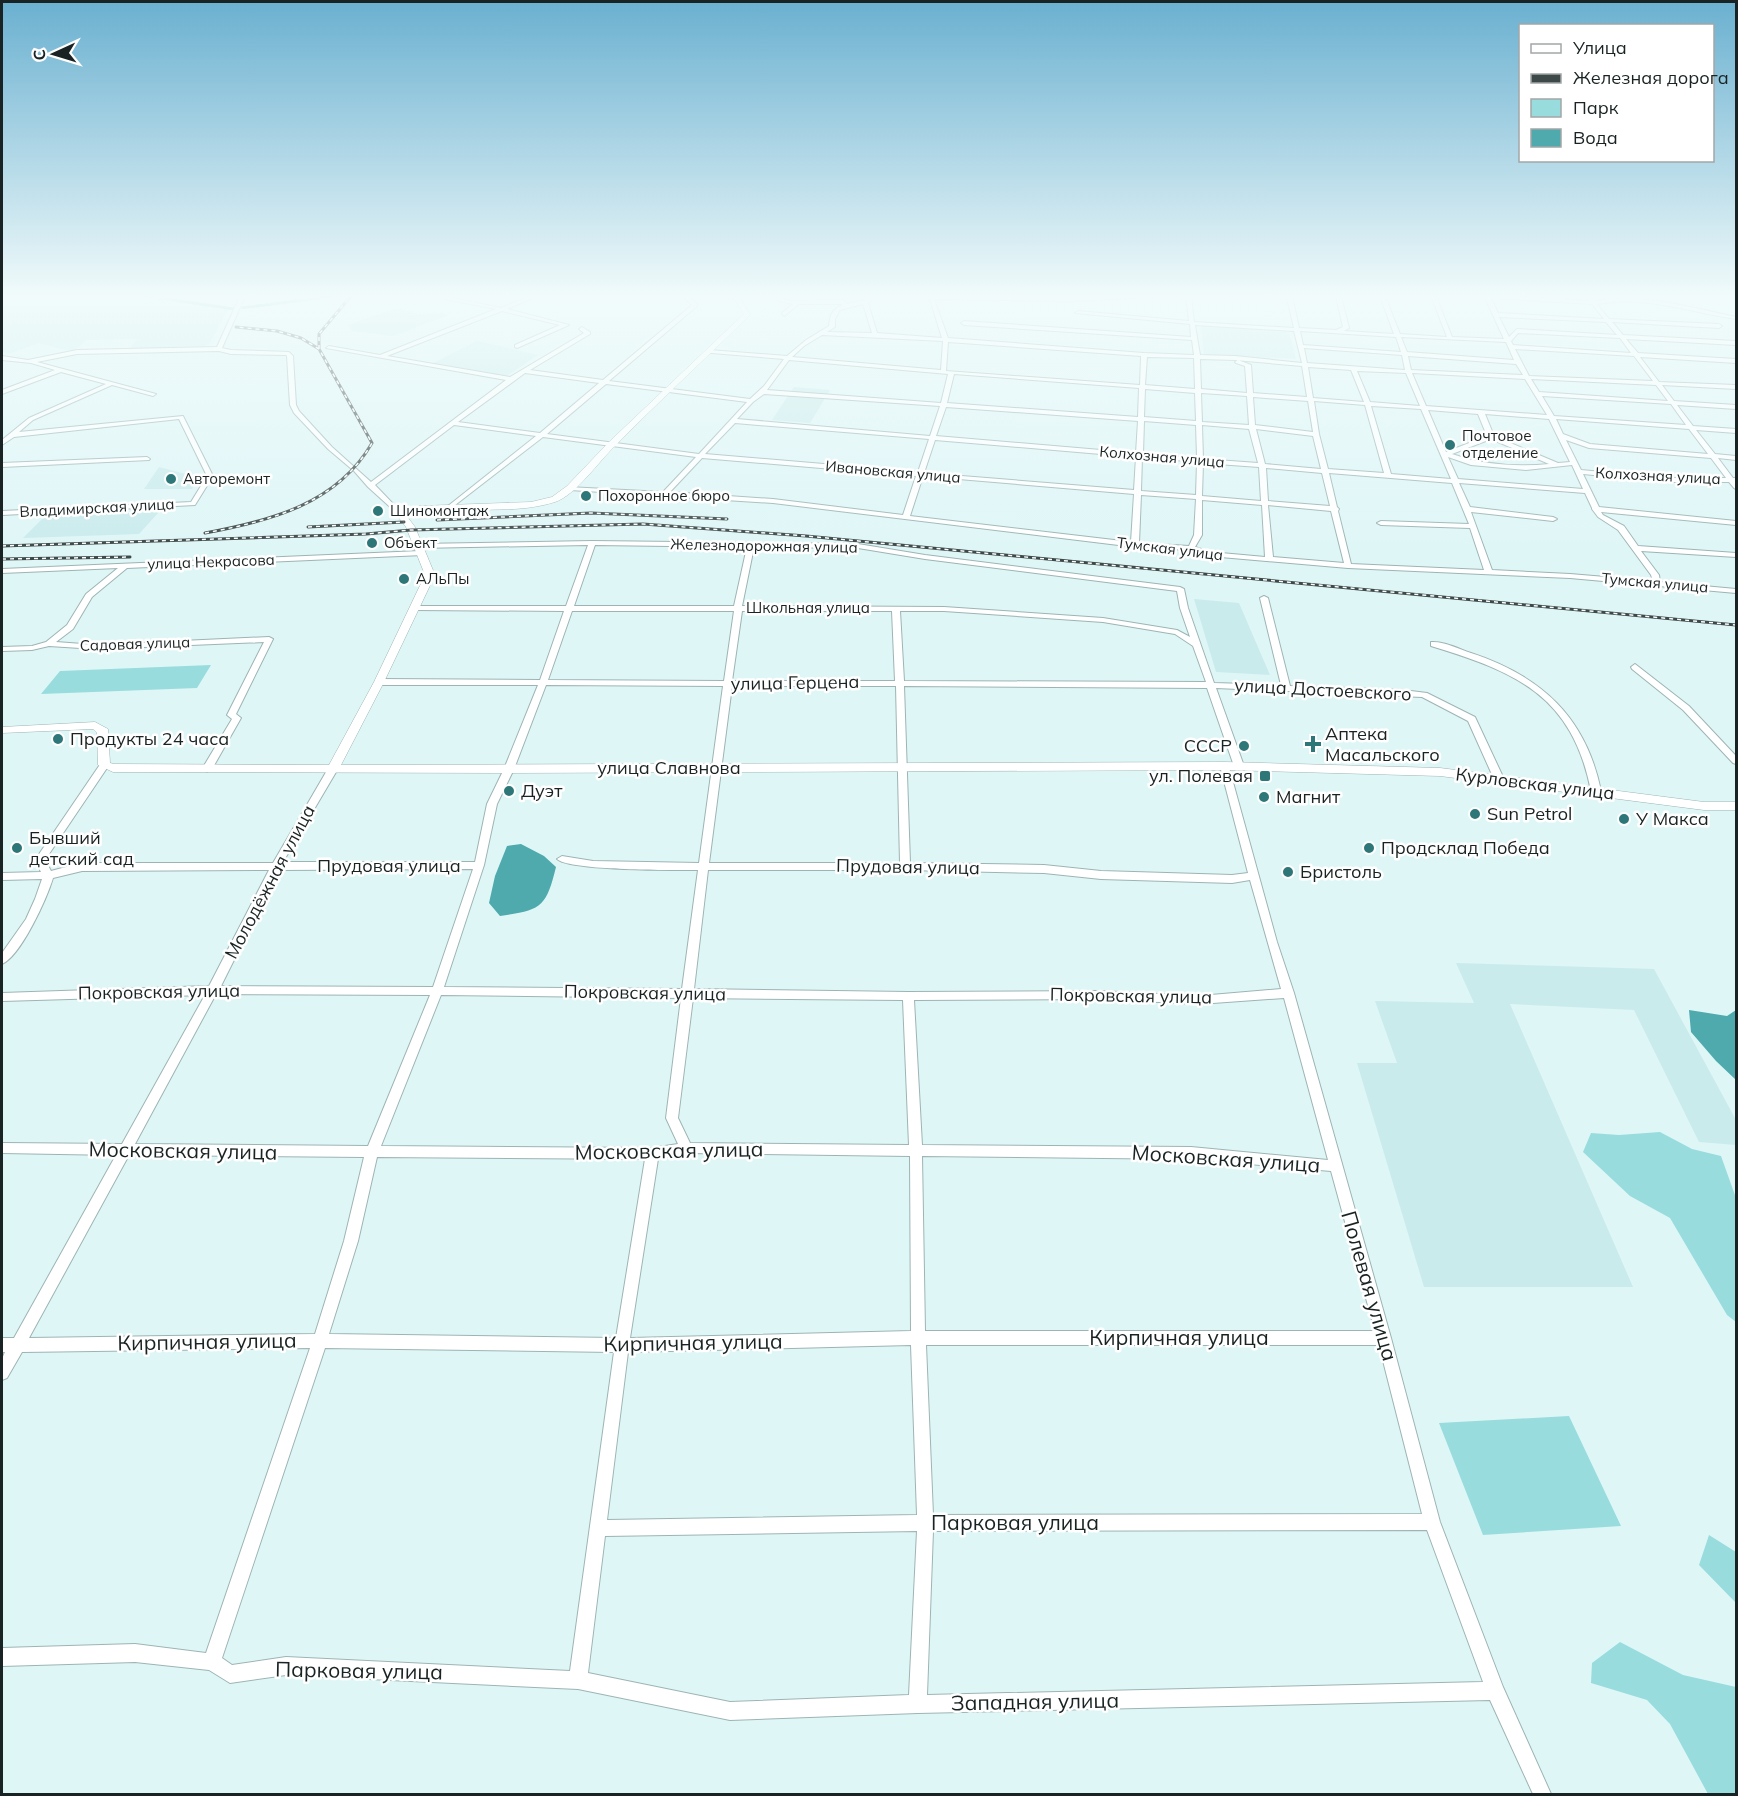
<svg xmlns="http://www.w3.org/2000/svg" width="1738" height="1796" viewBox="0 0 1738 1796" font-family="Mulish,sans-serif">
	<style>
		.built { fill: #caebec }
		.green { fill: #98dcde }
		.water { fill: #4eaaad }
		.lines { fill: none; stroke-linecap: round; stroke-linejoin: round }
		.stream { stroke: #4eaaad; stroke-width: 1.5 }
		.river { fill: #4eaaad; fill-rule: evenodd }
		.minor-casing { stroke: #9eb4b4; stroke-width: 2 }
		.major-casing { stroke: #9eb4b4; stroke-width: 1 }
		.minor { fill: #fff; fill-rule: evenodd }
		.major { fill: #fff; fill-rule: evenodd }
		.rail-casing { stroke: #3d4949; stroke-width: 3 }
		.rail { stroke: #fff; stroke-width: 1.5; stroke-dasharray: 4; stroke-linecap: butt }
		.poi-dot { fill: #2d7779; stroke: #fff; stroke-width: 2 }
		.labels { text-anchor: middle; stroke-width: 5; stroke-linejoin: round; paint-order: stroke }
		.far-poi-label { font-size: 15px; fill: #1a2323; stroke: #fff; text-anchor: start }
		.far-street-label { font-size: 15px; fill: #1a2323; stroke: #fff }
		.street-label { font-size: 18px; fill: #1a2323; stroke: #fff }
		.poi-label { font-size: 18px; fill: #1a2323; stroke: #fff; text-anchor: start }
		.near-street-label { font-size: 21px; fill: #1a2323; stroke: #fff }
	</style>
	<rect width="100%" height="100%" fill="#dff6f7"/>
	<path class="built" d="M2 296H211L199 302 230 306 209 344 204 346 129 349 137 339 86 340 75 350H66L39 343 8 354 2 352V333L5 331 2 330Z
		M397 308 418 314 441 313 449 315 392 336 352 331 348 325Z
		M1201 326 1289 332 1296 359 1204 354Z
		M477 341 538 355 507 376 433 363Z
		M794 387 830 390 810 423 772 420Z
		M159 467 197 477 192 489H144Z
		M159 512 139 534 23 538 45 516Z
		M1194 599 1239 603 1270 675 1216 672Z
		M1456 963 1654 969 1736 1120V1145L1699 1142 1634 1010 1510 1004 1633 1287H1424L1357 1063H1397L1375 1001 1474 1003Z"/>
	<path class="green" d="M211 665 197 688 41 694 60 671Z
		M1660 1132 1692 1149 1721 1156 1736 1198V1322L1727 1315 1670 1218 1630 1196 1583 1152 1591 1133 1619 1135Z
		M1569 1416 1621 1526 1483 1535 1439 1423Z
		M1709 1535 1736 1552V1603L1699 1565Z
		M1620 1642 1683 1675 1736 1687V1794H1708L1670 1724 1647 1700 1591 1683 1592 1663Z"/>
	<path class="water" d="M521 844 544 856 556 867C546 908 541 910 500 916L489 903 495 876 507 846Z
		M1689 1010 1727 1016 1736 1010V1080L1716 1061 1691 1032Z"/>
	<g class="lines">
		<path class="stream" d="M1731 296 1736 297"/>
		<path class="river" d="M136 296H158L236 308 232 310Z
			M321 296H347L243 309 239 307Z"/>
		<g class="minor-casing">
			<path id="minor" d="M240 296H245L222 348 231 350 289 352 293 356 296 405 299 411 332 447 371 482 506 380 326 348 329 346 380 355 496 309 445 299 443 296 501 308 530 296H537L507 309 569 325 517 348 515 347V345L560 325 502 311 387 356 510 377 584 333 579 329 582 327 590 332V334L530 370 603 380 692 305 682 296H687L697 304V306L609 381 750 399 764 386 784 359 711 353 708 351 709 350 787 356 806 340 829 326C830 315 832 309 843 305L842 304H799L784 316 782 313 793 304 779 301 777 296H782L783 299 789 301 844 300 847 304 865 300V296H870L871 301 868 303 877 333 942 338 929 296H1178L1071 301 934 299 948 338 1144 353 1194 355 1192 340 964 325 961 323 964 321 1191 337 1190 324 1075 313 1078 311 1189 321 1186 296H1191L1194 322 1294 328 1287 298 1229 296H1292L1299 328 1336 330 1343 327 1336 296H1341L1349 328 1344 331 1394 334 1380 296H1385L1400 334 1447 337 1431 296H1436L1452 337 1504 339 1485 298 1474 296H1507L1589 301 1588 300 1591 298 1595 301C1643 293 1689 307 1736 317V319C1689 312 1645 295 1597 304L1609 319 1719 324 1722 326 1719 328 1612 322 1623 335 1736 341V345L1626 339 1638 353 1736 359V363L1640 357 1659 382 1736 385V389L1662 385 1674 401 1736 405V409L1677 405 1693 426 1736 429V433L1696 430 1715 454 1736 456V460L1718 458 1733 478H1736V489L1734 488 1729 482H1667L1583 474 1599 507 1736 521V525L1601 512 1603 515 1624 526 1638 546 1736 553V557L1641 551 1659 575 1660 582 1736 589V593L1570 578 1348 568 1209 556 1190 550 1135 547 773 503 570 490 568 489V487L663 492 696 457 543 437 450 509 448 508V506L536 436 454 425 375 485 402 513V515L400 516 368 487 354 471 328 449 294 413 290 405 287 356 286 355 231 354 219 351 77 354 37 362 156 394 153 396 112 385 33 420 19 432 183 416 213 476 195 505 2 515V511L191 502 207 476 179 419 14 437 2 445V440L29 418 106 384 61 372 2 394V390L55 370 31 363 2 360V356L28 360 77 350 217 347ZM1491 298 1592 304 1604 319 1498 313ZM863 304 872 333 827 332 835 327V319L840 310ZM1499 317 1606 322 1617 335 1517 329 1509 337ZM1195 325 1294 331 1302 363 1235 356 1200 355ZM1300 331 1396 337 1401 352 1303 345ZM1518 333 1620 338 1631 353 1513 345 1511 341ZM822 335 943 341 941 370 792 357 804 346ZM1401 337 1506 342 1514 360 1407 352ZM948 342 1141 356 1140 385 946 371ZM1304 348 1402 355 1405 370 1307 363ZM1515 349 1634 356 1653 381 1529 376ZM1408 356 1516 364 1523 375 1411 370ZM1147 357 1194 358 1195 389 1145 385ZM1200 359 1235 360 1302 366 1307 397 1253 393 1251 365 1238 360 1235 362 1236 363 1245 366 1247 393 1201 389ZM789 360 948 374 941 403 767 390ZM1308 367 1351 370 1364 402 1313 398ZM1357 371 1406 373 1420 406 1370 402ZM525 373 599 383 540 433 458 422ZM1412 373 1525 379 1547 415 1426 406ZM954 374 1139 388 1138 417 947 403ZM1531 379 1656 385 1668 401 1539 392ZM606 384 747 402 699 454 547 434ZM1145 389 1195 393 1196 421 1144 417ZM1201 393 1247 396 1249 425 1202 422ZM764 394 940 406 930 436 737 419 753 402ZM1542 396 1671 404 1686 425 1554 416ZM1253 397 1308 401 1313 432 1255 425ZM1314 401 1365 405 1384 473 1328 469 1319 434ZM1371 406 1421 409 1451 479 1391 474ZM946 407 1138 421 1136 453 936 436ZM1428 410 1478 414 1487 436 1446 452ZM1485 414 1549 419 1570 462 1558 463 1494 436ZM1556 419 1689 429 1708 454 1590 444 1563 434ZM1144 421 1196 425 1197 458 1143 454ZM735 423 929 439 918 472 705 454ZM1202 425 1249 429 1258 463 1203 459ZM1256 429 1313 436 1321 469 1265 464ZM1491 439 1549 464C1517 467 1483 465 1452 454ZM935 440 1136 457 1134 490 924 473ZM1566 440 1589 448 1711 458 1726 478H1667L1581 470ZM1142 457 1197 462 1196 495 1141 491ZM1448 457 1471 465 1526 470 1572 465 1583 489 1458 479ZM702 458 916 476 903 515 773 499 670 492ZM1203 463 1259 467 1261 501 1202 496ZM1266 468 1322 473 1330 506 1268 501ZM1329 473 1452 483 1469 524 1381 521 1377 523 1381 525 1470 528 1484 570 1351 564 1338 511 1339 509 1337 507ZM923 476 1134 494 1131 542 910 516ZM1459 483 1585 493 1592 508V509L1598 517 1618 530 1651 575 1653 581 1570 574 1492 570 1471 512 1553 521 1557 519 1553 517 1470 507ZM1141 495 1196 499 1194 535 1189 546 1139 543ZM1202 500 1262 505 1265 557 1210 552 1195 547 1202 535ZM1268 505 1331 511 1344 563 1273 557Z
				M147 457 150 459 149 460 2 467V463Z
				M592 541 858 544 925 555 1180 587 1184 589 1188 608 1214 683 1281 685 1260 598 1264 596 1268 598 1290 686 1403 690 1427 693 1475 717 1504 779 1502 781 1499 782 1494 779 1468 721 1422 697 1216 688 1244 766 1239 769 1234 766 1207 688 904 686 910 863 1044 865 1101 871 1232 875 1248 873 1220 766 1222 764H1228L1277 942 1294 993 1391 1338 1440 1522 1503 1687 1551 1794H1533L1490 1700 918 1713 730 1720 578 1689 286 1675 230 1683 209 1670 135 1662 2 1666V1648L135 1644 206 1653 310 1348 22 1352 7 1378 2 1380V1359L5 1352H2V1338H14L116 1155 2 1153V1143L122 1144 205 995 2 1001V993L209 986 269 870 82 871 53 878C47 898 21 956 2 964V953L26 919 35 899 42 879 2 880V873L41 872 35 860 101 763 104 762 109 765 45 860 51 871 81 863H273L329 767 334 764 339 767 283 862H475L487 804 504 769 538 685H379L375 682 379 679 540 680 564 611 415 610 411 608 415 606H566L588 545 417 548 413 546 417 544ZM595 545 747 547 734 606H574ZM754 547 858 548 925 559 1177 591 1180 608 1190 637 1177 630 1103 618 944 607 742 606ZM572 611H734L724 681 548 680ZM742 611H892L895 681H732ZM900 611H944L1103 622 1175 634 1193 646 1206 682 904 681ZM546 685 723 686 699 863 593 861 562 856 557 859C570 871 674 870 698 870L682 989 444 987 484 865 497 804 514 769ZM732 686H896L900 863H709ZM473 869 433 987 221 986 279 870ZM708 870H905L1044 873 1101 879 1232 883 1250 880 1281 989 1199 996 1099 991 908 992 694 989ZM216 994 430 995 368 1146 135 1144ZM441 995 681 998 666 1118 678 1144 652 1148 381 1146ZM693 998 903 1000 909 1145 690 1143 678 1118ZM1284 998 1328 1160 1191 1147 922 1145 914 1000 1099 999 1199 1004ZM686 1153 910 1156 911 1331 630 1338 658 1159ZM129 1155 364 1157 344 1241 315 1334 29 1338ZM922 1156 1191 1159 1331 1171 1375 1331H925ZM377 1157 645 1159 616 1338 329 1334 358 1241ZM911 1345 917 1515 607 1520 628 1352ZM926 1345H1379L1422 1514 933 1515ZM325 1348 614 1352 570 1671 286 1657 232 1665 222 1658ZM1427 1530 1483 1682 927 1695 933 1531ZM917 1531 909 1695 730 1702 588 1673 605 1536Z
				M420 551 424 553 423 555 127 568 92 597 73 629 56 642 96 645 269 637 273 639 236 714 241 718 212 769 207 772 202 769 232 719 227 715 264 642 96 649 49 646 32 650 2 651V647L32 646 46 642 67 625 86 594 118 568 2 573V569Z
				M1431 642C1444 641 1459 649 1471 653 1541 676 1586 717 1601 791L1599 793 1596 794 1591 791C1572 695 1516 672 1431 646Z
				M1635 664 1689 706 1736 756V764L1733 763 1683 710 1632 669 1631 667Z"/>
		</g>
		<g class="major-casing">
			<path id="major" d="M732 296H739L750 315C705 359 659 401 615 446 599 461 576 495 555 502 508 517 454 503 406 515L415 527 435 575 384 682 341 765 1225 762 1440 768 1704 802H1736V810H1704L1440 776 1225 770 509 773 113 772 98 765 97 733 93 729 2 733V727L95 722 108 729 110 763 114 764 329 765 374 682 425 575 406 527 396 514 397 512 420 506 531 502 552 497 567 486 609 442 744 314Z"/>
		</g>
		<use href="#minor" class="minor"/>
		<use href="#major" class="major"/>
		<g class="rail-casing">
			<path id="rail" d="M319 349V334L351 296
				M437 520 591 513 727 519
				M308 527 404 522
				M205 533C270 521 337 504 372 443L319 349 301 338 277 331 236 327
				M2 546 366 534 411 530 643 524 806 536 1736 625
				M2 559 130 557"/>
		</g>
		<use href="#rail" class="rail"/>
	</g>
	<linearGradient id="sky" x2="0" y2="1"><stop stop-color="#6ab0d0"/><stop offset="0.54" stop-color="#f1fbfb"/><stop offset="1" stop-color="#f1fbfb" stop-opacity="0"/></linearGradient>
	<rect width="1738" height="548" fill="url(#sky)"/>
	<g class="poi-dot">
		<circle cx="1450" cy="445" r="6"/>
		<circle cx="171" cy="479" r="6"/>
		<circle cx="586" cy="496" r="6"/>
		<circle cx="378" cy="511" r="6"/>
		<circle cx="372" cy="543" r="6"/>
		<circle cx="404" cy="579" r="6"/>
		<circle cx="58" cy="739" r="6"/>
		<path d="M1310 735h6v6h6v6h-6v6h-6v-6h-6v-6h6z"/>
		<circle cx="1244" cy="746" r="6"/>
		<rect x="1259" y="770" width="12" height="12" rx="3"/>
		<circle cx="509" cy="791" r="6"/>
		<circle cx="1264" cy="797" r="6"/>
		<circle cx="1475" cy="814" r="6"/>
		<circle cx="1624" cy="819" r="6"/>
		<circle cx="17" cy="848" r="6"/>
		<circle cx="1369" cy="848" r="6"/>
		<circle cx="1288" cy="872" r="6"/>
	</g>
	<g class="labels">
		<g class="far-poi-label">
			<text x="1462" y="441">Почтовое<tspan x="1462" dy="17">отделение</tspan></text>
			<text x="183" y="484">Авторемонт</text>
			<text x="598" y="501">Похоронное бюро</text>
			<text x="390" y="516">Шиномонтаж</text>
			<text x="384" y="548">Объект</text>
			<text x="416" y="584">АЛьПы</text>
		</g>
		<g class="far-street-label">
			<text transform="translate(1162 457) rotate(5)" y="5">Колхозная улица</text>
			<text transform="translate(893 472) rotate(5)" y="5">Ивановская улица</text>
			<text transform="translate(1658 476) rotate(3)" y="5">Колхозная улица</text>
			<text transform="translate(97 508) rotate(-3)" y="5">Владимирская улица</text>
			<text transform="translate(764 546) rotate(1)" y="5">Железнодорожная улица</text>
			<text transform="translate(1170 549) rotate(7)" y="5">Тумская улица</text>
			<text transform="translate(211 562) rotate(-2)" y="5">улица Некрасова</text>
			<text transform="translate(1655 583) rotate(5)" y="5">Тумская улица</text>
			<text x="808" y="613">Школьная улица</text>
			<text transform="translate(135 644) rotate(-2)" y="5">Садовая улица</text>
		</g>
		<g class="street-label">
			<text transform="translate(795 683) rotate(-1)" y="6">улица Герцена</text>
			<text transform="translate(1323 690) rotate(3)" y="6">улица Достоевского</text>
			<text x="669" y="774">улица Славнова</text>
			<text transform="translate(1535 784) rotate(7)" y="6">Курловская улица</text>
			<text x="389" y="872">Прудовая улица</text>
			<text transform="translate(908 867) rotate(1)" y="6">Прудовая улица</text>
			<text transform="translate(270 882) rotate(-62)" y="6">Молодёжная улица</text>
			<text transform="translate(159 992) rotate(-1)" y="6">Покровская улица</text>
			<text transform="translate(645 993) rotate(1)" y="6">Покровская улица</text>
			<text transform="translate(1131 996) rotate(1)" y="6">Покровская улица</text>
		</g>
		<g class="poi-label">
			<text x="1325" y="740">Аптека<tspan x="1325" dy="21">Масальского</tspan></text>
			<text x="70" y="745">Продукты 24 часа</text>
			<text x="1232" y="752" text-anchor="end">СССР</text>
			<text x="1253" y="782" text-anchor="end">ул. Полевая</text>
			<text x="521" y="797">Дуэт</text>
			<text x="1276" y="803">Магнит</text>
			<text x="1487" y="820">Sun Petrol</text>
			<text x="1636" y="825">У Макса</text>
			<text x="29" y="844">Бывший<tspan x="29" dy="21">детский сад</tspan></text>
			<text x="1381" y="854">Продсклад Победа</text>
			<text x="1300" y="878">Бристоль</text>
		</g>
		<g class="near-street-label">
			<text transform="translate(183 1151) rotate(1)" y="7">Московская улица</text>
			<text transform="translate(669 1151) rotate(-1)" y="7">Московская улица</text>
			<text transform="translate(1226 1159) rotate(4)" y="7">Московская улица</text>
			<text transform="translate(1369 1286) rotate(74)" y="7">Полевая улица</text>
			<text x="1179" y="1345">Кирпичная улица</text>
			<text transform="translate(207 1342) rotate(-1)" y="7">Кирпичная улица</text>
			<text transform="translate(693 1343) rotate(-1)" y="7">Кирпичная улица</text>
			<text x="1015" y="1530">Парковая улица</text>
			<text transform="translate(359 1671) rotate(1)" y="7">Парковая улица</text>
			<text transform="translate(1035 1702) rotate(-1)" y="7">Западная улица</text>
		</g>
	</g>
	<rect width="1738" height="1796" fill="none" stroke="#1a2323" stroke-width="6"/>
	<rect x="1519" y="24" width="195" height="138" fill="#ffffff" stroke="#a3a7a7" stroke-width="1.5"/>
	<rect x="1531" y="44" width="30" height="9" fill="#ffffff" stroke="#a3a7a7" stroke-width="1.5"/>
	<text x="1573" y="54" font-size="18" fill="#1a2323">Улица</text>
	<rect x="1531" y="74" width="30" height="9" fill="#3d4949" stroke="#a3a7a7" stroke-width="1.5"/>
	<text x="1573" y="84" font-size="18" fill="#1a2323">Железная дорога</text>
	<rect x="1531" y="99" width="30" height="18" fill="#98dcde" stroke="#a3a7a7" stroke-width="1.5"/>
	<text x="1573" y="114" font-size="18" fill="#1a2323">Парк</text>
	<rect x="1531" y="129" width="30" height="18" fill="#4eaaad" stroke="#a3a7a7" stroke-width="1.5"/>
	<text x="1573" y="144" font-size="18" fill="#1a2323">Вода</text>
	<g transform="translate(54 54) rotate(266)" stroke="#ffffff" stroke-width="4.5" paint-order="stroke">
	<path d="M0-4.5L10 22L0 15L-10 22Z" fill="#1a2323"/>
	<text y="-9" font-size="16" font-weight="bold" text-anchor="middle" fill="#1a2323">С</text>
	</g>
</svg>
